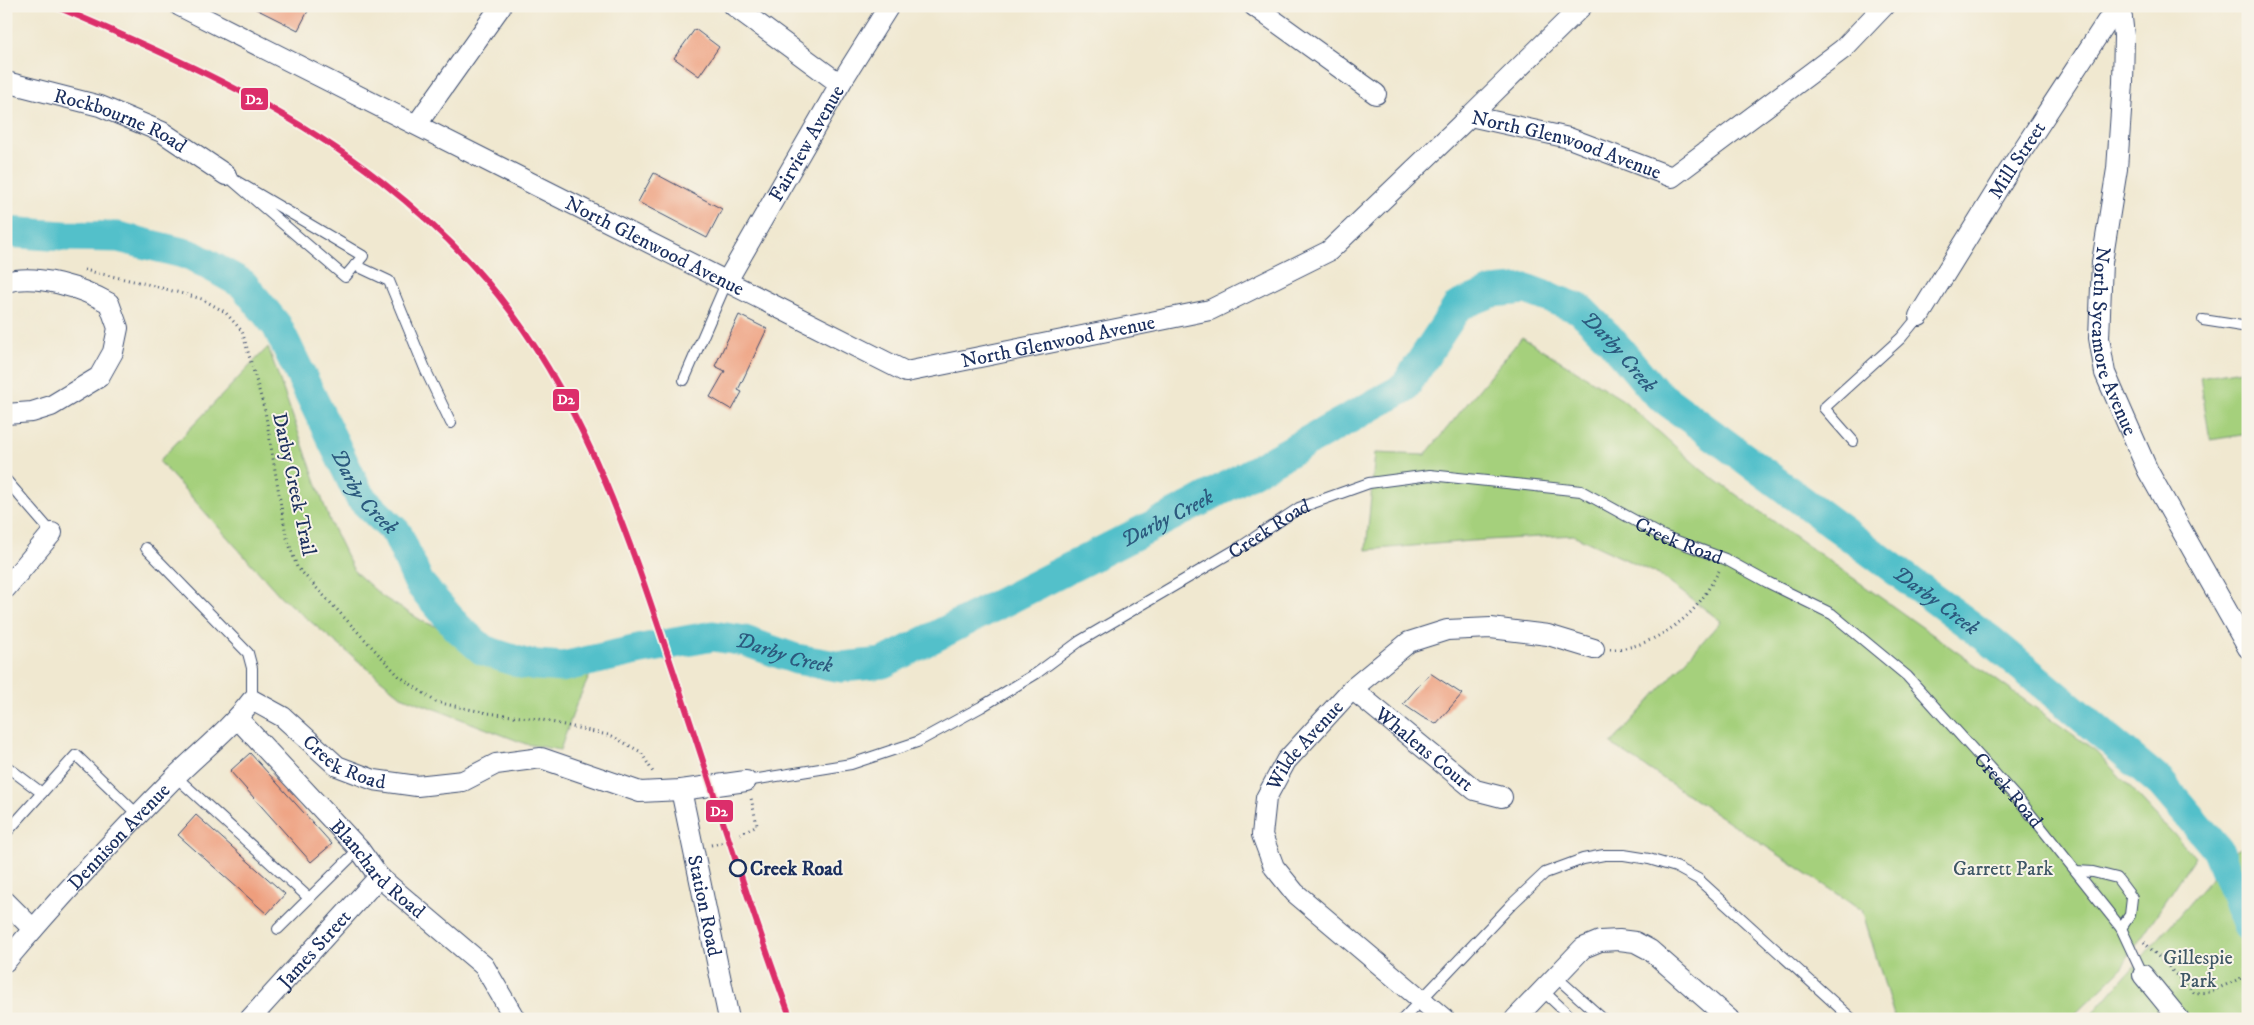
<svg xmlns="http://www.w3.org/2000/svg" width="2254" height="1025" viewBox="0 0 2254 1025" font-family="'IM FELL DW Pica',serif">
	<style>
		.green { fill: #a5d07c; stroke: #60806d }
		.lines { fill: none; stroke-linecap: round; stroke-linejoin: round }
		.river { stroke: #52c0ca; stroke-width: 31 }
		.building { fill: #ee9e7d }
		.service-casing { stroke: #3b4b6f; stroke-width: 12 }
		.minor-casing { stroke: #3b4b6f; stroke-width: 22 }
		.path { stroke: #3b4b6f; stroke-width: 3; stroke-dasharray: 1 4; stroke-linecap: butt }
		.service { stroke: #fff; stroke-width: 10 }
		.minor { stroke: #fff; stroke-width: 20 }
		.tram-1-casing { stroke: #f7f3e8; stroke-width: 10 }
		.tram-1 { stroke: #dc2e6b; stroke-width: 6 }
		.stop-dot { fill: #f7f3e8; stroke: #1b2f5e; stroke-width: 2.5 }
		.labels { text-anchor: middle; stroke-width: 4; stroke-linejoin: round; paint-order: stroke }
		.street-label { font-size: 20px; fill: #1b2f5e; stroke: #f7f3e8 }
		.stop-label { font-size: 20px; font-weight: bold; fill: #1b2f5e; stroke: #f7f3e8; text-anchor: start }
		.park-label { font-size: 20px; fill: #3e5766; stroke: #f7f3e8 }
		.water-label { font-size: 21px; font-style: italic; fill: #2c5a7e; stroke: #f7f3e8 }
		.line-badge { stroke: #f7f3e8; stroke-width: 2 }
		.badge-label { font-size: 14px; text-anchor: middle; font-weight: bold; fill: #fff }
	</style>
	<rect width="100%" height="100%" fill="#f7f3e8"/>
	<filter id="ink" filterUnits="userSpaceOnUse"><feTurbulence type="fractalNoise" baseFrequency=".02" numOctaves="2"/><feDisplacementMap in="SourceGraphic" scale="10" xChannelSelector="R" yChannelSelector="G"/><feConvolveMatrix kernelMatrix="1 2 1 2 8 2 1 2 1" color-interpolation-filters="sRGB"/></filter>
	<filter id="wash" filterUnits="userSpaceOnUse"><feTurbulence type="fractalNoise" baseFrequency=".0096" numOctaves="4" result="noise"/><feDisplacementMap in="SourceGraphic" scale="20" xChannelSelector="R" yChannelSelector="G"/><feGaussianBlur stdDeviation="1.12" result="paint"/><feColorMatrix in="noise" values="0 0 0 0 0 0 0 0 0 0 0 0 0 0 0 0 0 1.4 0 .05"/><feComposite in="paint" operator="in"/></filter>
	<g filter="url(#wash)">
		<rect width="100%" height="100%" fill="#f0e8d0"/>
		<path class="green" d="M1522 337 1623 400 1703 471 2096 751 2195 857 2119 971 2070 1019H1895L1862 910 1611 744 1721 621 1659 575 1573 535 1470 541 1366 550 1375 453 1425 455Z
			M268 347 331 524 354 571 383 597 424 622 508 652H550L597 660 576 705 560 750 526 744 401 696 282 598 159 461Z
			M2241 370 2248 415V434L2210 440 2200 377Z
			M2248 844V1019H2088L2236 850Z"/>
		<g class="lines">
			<path class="river" id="s1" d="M6 232 64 236 118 237 191 255 243 284 277 326 360 497 397 533 419 583 458 628 483 650 525 664 562 667 642 649 713 636 745 641 796 659 842 667 883 663 1193 505 1404 388 1458 306 1492 292 1526 289 1580 309 1610 339 1655 392 1990 640 2161 783 2218 850 2248 926"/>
		</g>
		<g id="blocks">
			<path class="building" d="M250 6H299L308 11 298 30Z
				M695 29 719 47 699 76 674 58Z
				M654 173 722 209 707 238 638 202Z
				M739 315 767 329 738 390 742 392 732 410 710 397 725 371 715 366Z
				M1430 673 1462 694 1436 724 1422 717 1403 704Z
				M250 753 332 844 311 862 230 771Z
				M196 815 285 894 267 914 178 835Z"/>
		</g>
	</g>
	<g filter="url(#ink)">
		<use href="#blocks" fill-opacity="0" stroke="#3b4b6f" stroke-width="1"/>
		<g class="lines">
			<g class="service-casing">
				<g id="service">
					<path d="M226 175 363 256 345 277Z"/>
					<path d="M355 265 389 281 426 371 451 423"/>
					<path d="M2203 320 2248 327"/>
					<path d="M684 380 727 281"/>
					<path d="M1853 441 1824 408 1901 338 1919 316"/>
					<path d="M6 480 52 533"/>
					<path d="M146 548 248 653 252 668V700"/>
					<path d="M6 766 42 793"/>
					<path d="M175 776 309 898"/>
					<path id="s2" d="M746 781 851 764 917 742 981 707 1037 673 1080 641 1242 546 1299 508 1369 483 1430 475 1581 491 1663 536 1725 559 1767 582 1832 614 1907 676 2024 806 2121 928 2143 975"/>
					<path d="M6 833 76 755 138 815"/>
					<path d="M2076 871 2093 872 2117 878 2132 898 2130 915 2121 928"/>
					<path d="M278 929 359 849"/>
					<path d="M1555 976 1603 1019"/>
					<path d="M1542 990 1573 1019"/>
					<path d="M1403 1019 1512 904 1545 873 1583 859 1604 855H1624L1649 859 1676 867 1698 879 1852 1019"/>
				</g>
			</g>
			<g class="minor-casing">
				<g id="minor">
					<path id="s3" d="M180 6 906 372 1210 310 1329 251 1470 116 1569 138 1672 177 1843 49 1884 6"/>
					<path d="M734 6 840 84"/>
					<path d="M1254 6 1376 94"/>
					<path id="s4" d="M2117 6 2122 18 2124 36 2123 83 2117 169 2102 262 2099 338 2105 373 2148 471 2248 648"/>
					<path id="s5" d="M6 82 100 106 162 132 226 175"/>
					<path d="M1470 116 1582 6"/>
					<path d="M417 124 501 6"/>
					<path id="s6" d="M727 281 840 84 889 6"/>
					<path d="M6 282C37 273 82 288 109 303L118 328 113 352 99 377 51 406 32 412 6 414"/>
					<path id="s7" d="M1919 316 2005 177 2117 6"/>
					<path d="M6 588 52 533"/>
					<path id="s8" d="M1352 689 1475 790 1502 797"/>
					<path id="s9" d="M238 719 359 849 379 877 484 966 515 1019"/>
					<path id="s10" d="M681 790 729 1019"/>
					<path d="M6 902 33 929"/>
					<path id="s11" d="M6 961C59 898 116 837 174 778 200 752 229 730 252 700L283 717 337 766 374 780 417 786 463 781 496 764 541 758 640 792 681 790 746 781"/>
					<path d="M2143 975 2179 1019"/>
					<path id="s12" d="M250 1019 379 877"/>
					<path id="s13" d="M1444 1019 1295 893 1274 867 1262 835 1266 798 1286 761 1352 689 1409 642 1447 630 1491 628 1548 635 1594 649"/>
					<path d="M1515 1019 1583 948 1600 941 1619 940 1635 942 1650 950 1729 1019"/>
				</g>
			</g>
			<path class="path" d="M84 270 147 284 202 299 225 312 242 331 265 411 286 535 297 567 399 676 436 702 487 713 538 719 612 736 641 752 654 774
				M1610 649C1639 650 1670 632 1690 613 1702 601 1711 585 1719 571
				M740 834 757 825 751 798
				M711 845 725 842
				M2144 942 2194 993 2210 992 2248 975"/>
			<use href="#service" class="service"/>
			<use href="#minor" class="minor"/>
			<g class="tram-1-casing">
				<path id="tram-1" d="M55 6C168 54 283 104 381 181 429 219 475 263 511 312 588 416 630 540 670 661 710 780 747 901 791 1019"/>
			</g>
			<use href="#tram-1" class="tram-1"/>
		</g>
	</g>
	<circle class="stop-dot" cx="738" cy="868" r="8"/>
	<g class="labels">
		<g class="street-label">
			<text dy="7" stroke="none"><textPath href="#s5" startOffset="121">Rockbourne Road</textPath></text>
			<text dy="7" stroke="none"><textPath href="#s6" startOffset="159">Fairview Avenue</textPath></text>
			<text dy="7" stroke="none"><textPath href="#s3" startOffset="1552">North Glenwood Avenue</textPath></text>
			<text dy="7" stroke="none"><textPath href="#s7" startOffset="184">Mill Street</textPath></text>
			<text dy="7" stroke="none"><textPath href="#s3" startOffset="532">North Glenwood Avenue</textPath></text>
			<text dy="7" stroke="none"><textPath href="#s4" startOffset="340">North Sycamore Avenue</textPath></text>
			<text dy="7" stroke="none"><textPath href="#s3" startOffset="968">North Glenwood Avenue</textPath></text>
			<text transform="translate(295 484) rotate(78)" y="7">Darby Creek Trail</text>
			<text dy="7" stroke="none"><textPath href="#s2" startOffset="588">Creek Road</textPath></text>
			<text dy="7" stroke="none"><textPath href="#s2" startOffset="1022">Creek Road</textPath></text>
			<text dy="7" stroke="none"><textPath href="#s13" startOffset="366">Wilde Avenue</textPath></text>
			<text dy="7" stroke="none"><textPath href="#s8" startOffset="94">Whalens Court</textPath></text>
			<text dy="7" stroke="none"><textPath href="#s11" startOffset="472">Creek Road</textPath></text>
			<text dy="7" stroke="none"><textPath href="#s2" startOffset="1442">Creek Road</textPath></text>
			<text dy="7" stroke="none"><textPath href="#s11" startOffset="168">Dennison Avenue</textPath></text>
			<text dy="7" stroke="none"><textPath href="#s9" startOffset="205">Blanchard Road</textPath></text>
			<text dy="7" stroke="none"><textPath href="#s10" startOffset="118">Station Road</textPath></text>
			<text dy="7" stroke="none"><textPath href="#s12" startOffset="95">James Street</textPath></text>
		</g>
		<g class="stop-label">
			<text x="750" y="875">Creek Road</text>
		</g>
		<g class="park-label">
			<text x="2003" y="875">Garrett Park</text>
			<text x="2198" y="964">Gillespie<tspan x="2198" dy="23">Park</tspan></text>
		</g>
		<g class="water-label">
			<text dy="7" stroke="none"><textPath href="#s1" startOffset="1974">Darby Creek</textPath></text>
			<text dy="7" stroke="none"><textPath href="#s1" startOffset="489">Darby Creek</textPath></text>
			<text dy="7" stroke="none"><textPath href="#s1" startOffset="1419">Darby Creek</textPath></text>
			<text dy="7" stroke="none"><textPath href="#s1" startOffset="2378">Darby Creek</textPath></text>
			<text dy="7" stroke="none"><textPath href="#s1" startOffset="999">Darby Creek</textPath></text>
		</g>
	</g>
	<g class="line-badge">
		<rect x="240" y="87" width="29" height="24" rx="5" fill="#dc2e6b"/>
		<rect x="552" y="388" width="28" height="24" rx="5" fill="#dc2e6b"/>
		<rect x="705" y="799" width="29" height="24" rx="5" fill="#dc2e6b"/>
	</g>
	<g class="badge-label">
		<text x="254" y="104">D2</text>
		<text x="566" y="404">D2</text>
		<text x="719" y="816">D2</text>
	</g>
	<rect width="2254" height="1025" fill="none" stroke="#f7f3e8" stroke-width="25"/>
</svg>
